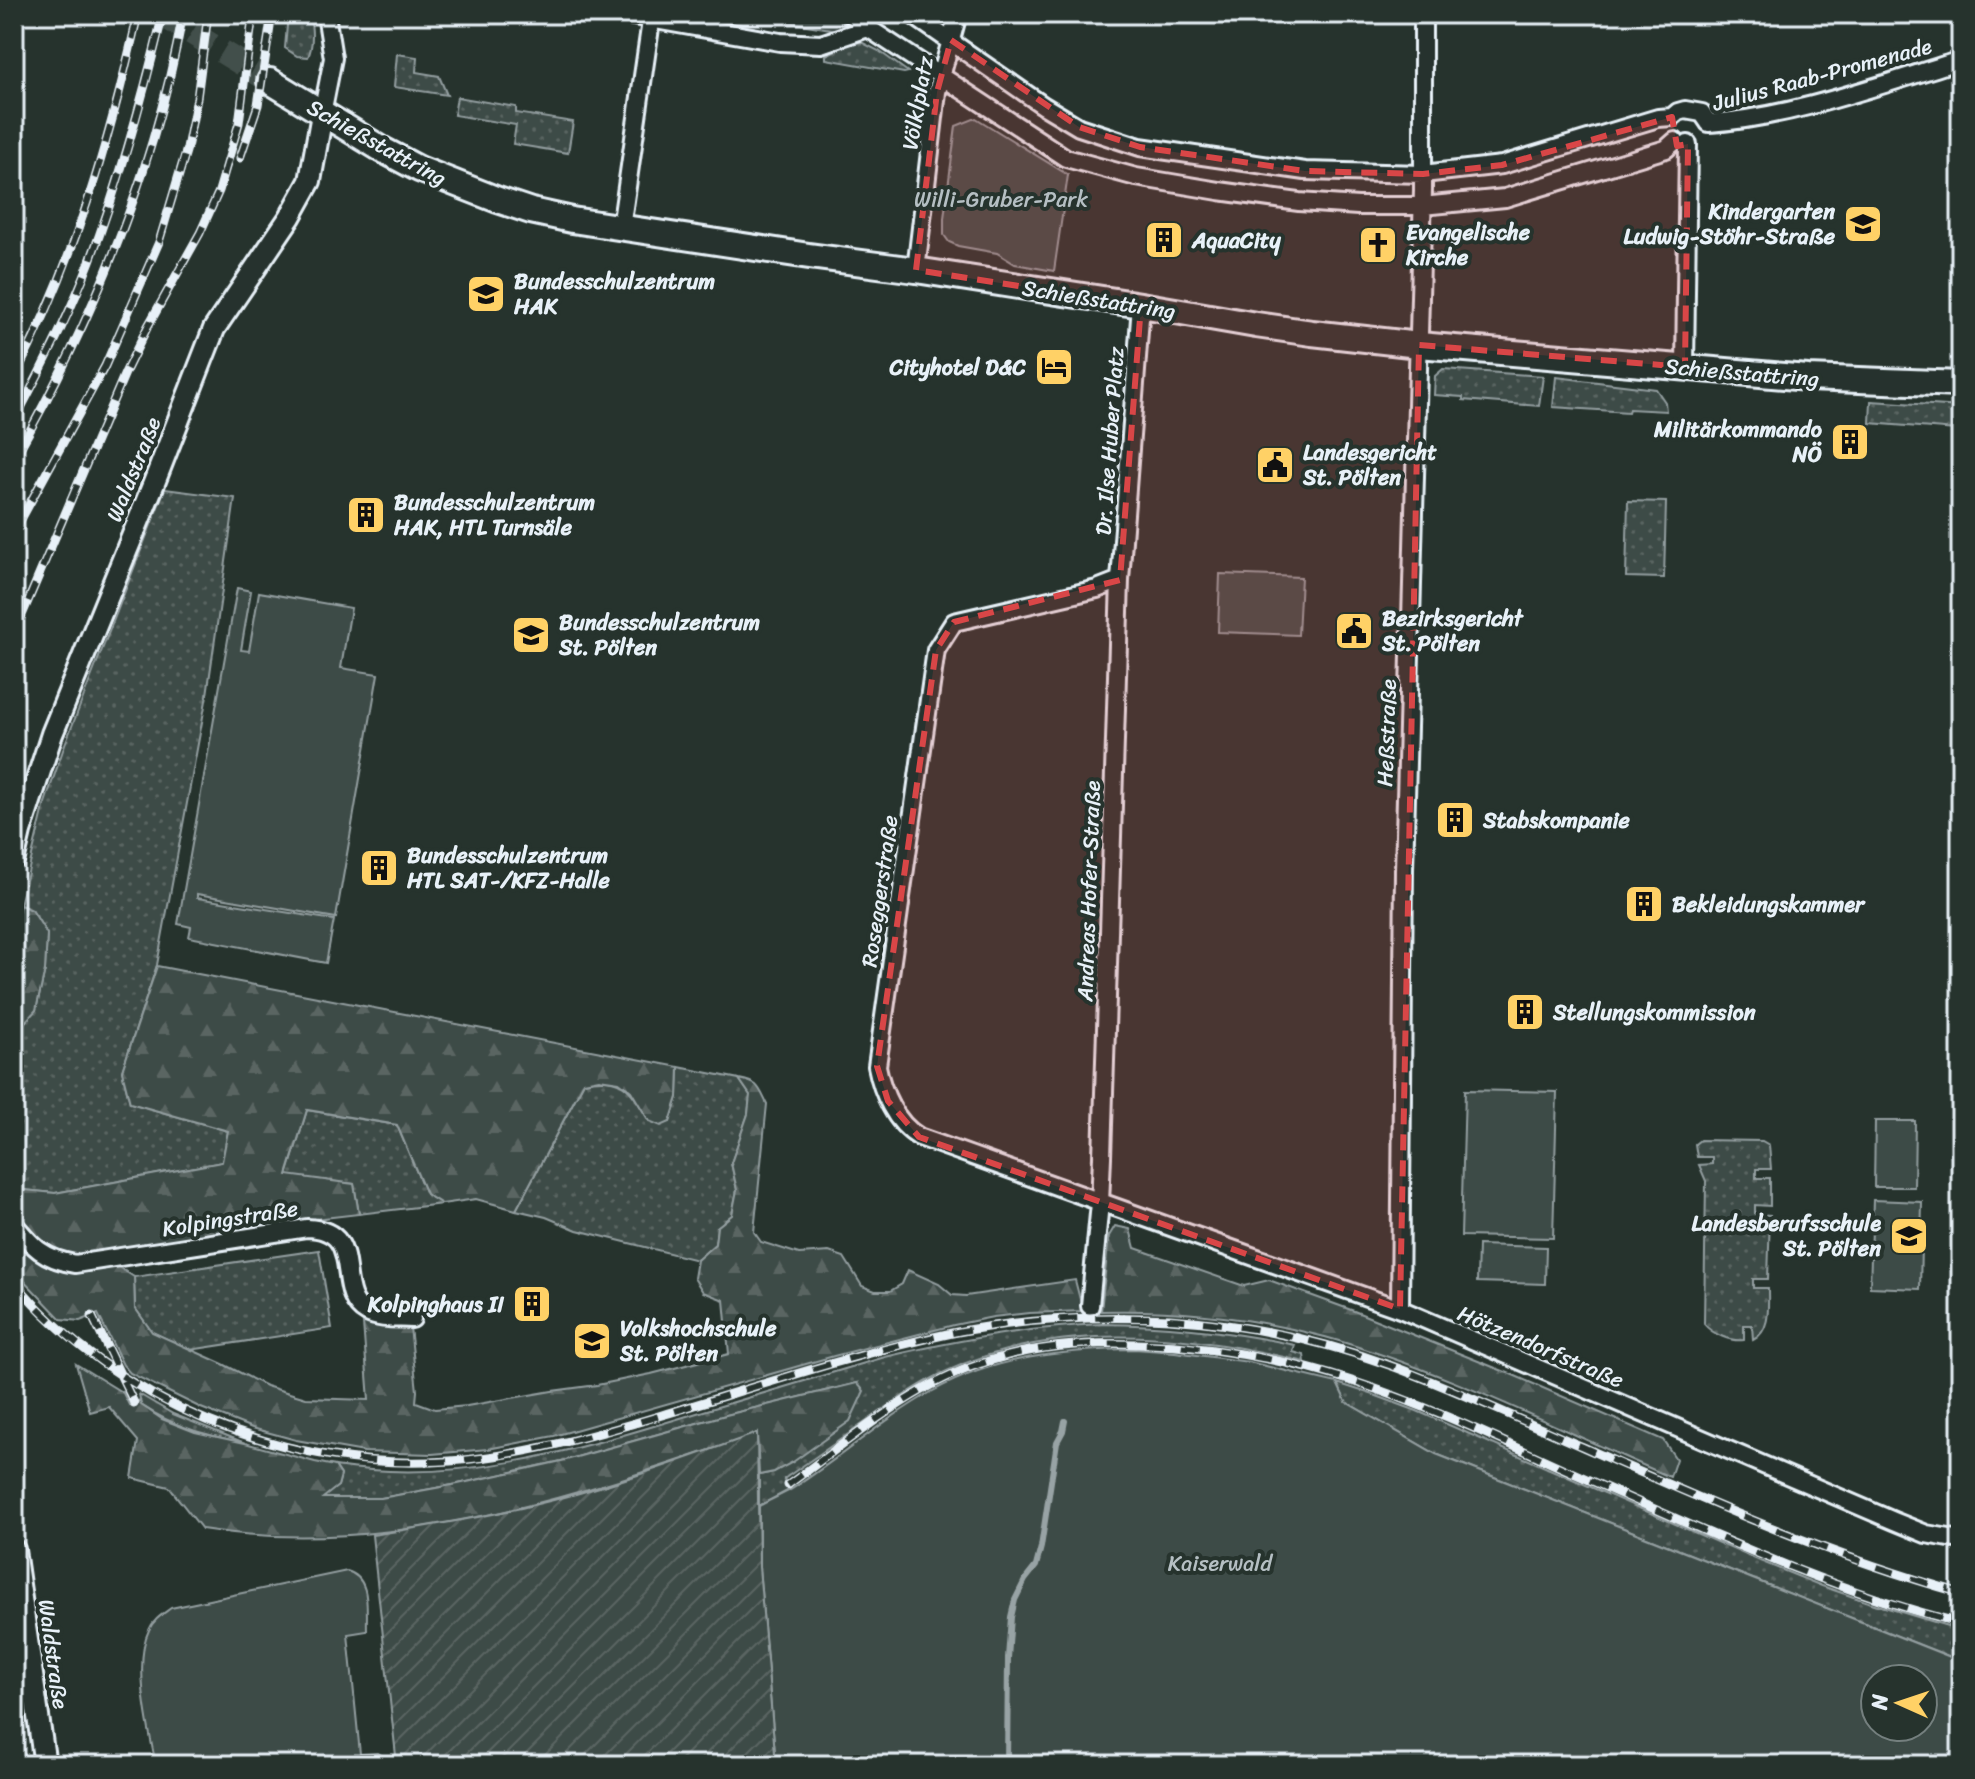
<svg xmlns="http://www.w3.org/2000/svg" width="1975" height="1779" viewBox="0 0 1975 1779" font-family="Sriracha,sans-serif">
	<style>
		.grass { fill: url(#grass-dots); stroke: #939ea0; stroke-width: 2 }
		.forest { fill: url(#forest-firs); stroke: #939ea0; stroke-width: 2 }
		.park { fill: #3e4b47; stroke: #939ea0; stroke-width: 2; fill-rule: evenodd }
		.garden { fill: url(#garden-furrows); stroke: #939ea0; stroke-width: 2 }
		.lines { fill: none; stroke-linecap: round; stroke-linejoin: round }
		.stream { stroke: #98a3a5; stroke-width: 6 }
		.secondary-tunnel { stroke: #43504b; stroke-width: 24; stroke-dasharray: 24 12; stroke-linecap: butt }
		.minor-casing { stroke: #e8f1f8; stroke-width: 22 }
		.tertiary-casing { stroke: #e8f1f8; stroke-width: 26 }
		.secondary-casing { stroke: #e8f1f8; stroke-width: 30 }
		.minor { stroke: #26332d; stroke-width: 16 }
		.tertiary { stroke: #26332d; stroke-width: 20 }
		.secondary { stroke: #26332d; stroke-width: 24 }
		.rail-casing { stroke: #e8f1f8; stroke-width: 9 }
		.rail { stroke: #26332d; stroke-width: 6; stroke-dasharray: 18; stroke-linecap: butt }
		.marked { fill: #d94647; fill-opacity: 0.2; stroke: #d94647; stroke-width: 6; stroke-dasharray: 16 10; stroke-linejoin: round }
		.labels { text-anchor: middle; stroke-width: 8; stroke-linejoin: round; paint-order: stroke }
		.street-label { font-size: 22px; fill: #e8f1f8; stroke: #26332d }
		.park-label { font-size: 22px; fill: #b5bfc3; stroke: #26332d }
		.poi-label { font-size: 22px; font-weight: bold; fill: #e8f1f8; stroke: #26332d; text-anchor: start }
	</style>
	<defs>
		<pattern id="grass-dots" width="8" height="8" patternUnits="userSpaceOnUse" patternTransform="scale(2)"><rect width="8" height="8" fill="#3e4b47"/><path d="M2 2h.1M6 6h.1" fill="none" stroke="#5a6562" stroke-width="1.8" stroke-linecap="round"/></pattern>
		<pattern id="forest-firs" width="22" height="20" patternUnits="userSpaceOnUse" patternTransform="scale(2)"><rect width="22" height="20" fill="#3e4b47"/><path d="M5 1l3.5 6h-7zM16 11l3.5 6h-7z" fill="#5a6562"/></pattern>
		<pattern id="garden-furrows" width="10" height="10" patternUnits="userSpaceOnUse" patternTransform="scale(2)"><rect width="10" height="10" fill="#3e4b47"/><path d="M-1 1l2-2M0 10L10 0M9 11l2-2" fill="none" stroke="#5a6562"/></pattern>
	</defs>
	<rect width="100%" height="100%" fill="#26332d"/>
	<filter id="ink" filterUnits="userSpaceOnUse"><feTurbulence type="fractalNoise" baseFrequency=".0125" numOctaves="2"/><feDisplacementMap in="SourceGraphic" scale="16" xChannelSelector="R" yChannelSelector="G"/><feConvolveMatrix kernelMatrix="1 2 1 2 8 2 1 2 1" color-interpolation-filters="sRGB"/></filter>
	<g filter="url(#ink)">
		<path class="grass" d="M288 14H310C312 28 314 44 308 57L297 56 285 48Z
			M861 42 879 51 908 72 904 73 826 59V55L846 45Z
			M397 54 417 57 416 72 439 76 447 95 394 87Z
			M457 97 516 107V113L573 122 568 153 513 144 516 125 454 115Z
			M1443 369 1543 376 1539 406 1463 400V397L1434 395 1435 376Z
			M1556 377 1656 389 1665 402 1666 411 1629 409 1628 412 1553 407Z
			M1871 401 1961 407V428H1957L1956 430 1870 423Z
			M165 489 235 498 207 695 157 965 122 1071 130 1103 228 1131 222 1162 55 1193 14 1189V1034L36 1010 45 970 47 934 32 910 20 905 45 803 65 744Z
			M1628 501 1666 502 1664 578 1626 577Z
			M679 1067 739 1079 750 1095 748 1114 731 1163 737 1190 732 1215 717 1227 715 1244 697 1260 577 1230 546 1217 516 1210 584 1082C624 1074 631 1090 649 1121L670 1122 678 1097Z
			M307 1110 397 1125 426 1194 442 1204 359 1214 354 1184 287 1176Z
			M1700 1140 1762 1141 1769 1145 1771 1169H1756V1178H1770V1206L1755 1205V1214L1770 1215 1768 1279H1753V1288H1768C1768 1307 1771 1331 1753 1340L1752 1325H1744V1340C1731 1342 1712 1334 1704 1324L1706 1181 1699 1165 1712 1164V1157H1697L1695 1144Z
			M319 1250 332 1328 190 1350 152 1332 135 1308 134 1277Z
			M1102 1324C1167 1325 1231 1331 1295 1345L1293 1352 1304 1355 1305 1362C1190 1333 1058 1320 947 1371 921 1383 897 1400 874 1416 844 1437 814 1458 784 1479L791 1489 759 1506V1475L774 1472 857 1383 722 1416 566 1460 458 1484 381 1498H321L338 1486 341 1475 335 1466C459 1485 569 1452 687 1416 753 1396 819 1377 885 1357 957 1340 1028 1327 1102 1324Z
			M1337 1383 1374 1395 1417 1411 1760 1561 1822 1586 1868 1602 1961 1630V1652L1951 1657 1436 1454 1346 1402Z
			M139 1394 173 1414 245 1443C204 1434 176 1428 141 1405Z"/>
		<path class="forest" d="M20 905 32 910 47 934 45 970 36 1010 14 1034V928Z
			M157 966 679 1067 678 1097 670 1122 661 1126 649 1121 631 1091 619 1082 599 1079 584 1082 516 1210 476 1199 442 1204 426 1194 397 1125 307 1110 287 1175 354 1184 359 1214 315 1219 97 1255 65 1256 39 1244 14 1212V1189L55 1193 222 1162 228 1131 130 1103 122 1071Z
			M739 1079C759 1083 758 1086 767 1104L754 1232 761 1242 799 1254 829 1252 844 1257 862 1286 875 1291H890L902 1284 908 1270 939 1284 952 1295 966 1296 1075 1280 1083 1311 1029 1313 993 1317 954 1325 834 1356 554 1436 488 1449 432 1454 364 1452 296 1440 252 1428 201 1408 130 1373 123 1365 98 1314 80 1321 61 1319 14 1270V1235L30 1250 112 1263 134 1277 135 1308 152 1332 223 1364 266 1386 306 1398 369 1400 363 1323 410 1327 417 1391 416 1402 435 1409 467 1406 552 1391 597 1385 651 1374 729 1354 724 1300 703 1292 694 1278 697 1260 715 1244 717 1227 732 1215 737 1190 731 1163 748 1114 750 1095Z
			M1115 1226 1130 1229 1135 1248 1244 1286 1269 1280 1354 1311 1513 1375 1663 1440 1676 1459 1670 1477C1556 1428 1444 1370 1325 1337 1251 1317 1177 1309 1101 1311L1109 1236Z
			M76 1364 123 1393 129 1405 140 1400 141 1405 162 1419 195 1432 245 1443 315 1462 335 1466 341 1475 338 1486 323 1498H381L458 1484 566 1460 722 1416 857 1383 864 1391 850 1421 793 1462 774 1472 759 1475 757 1434C579 1495 393 1559 202 1529L169 1487 132 1478 138 1441 109 1407 90 1412Z"/>
		<path class="park" d="M739 14H833L846 25 845 28 837 30Z
			M976 118 1068 175 1054 271 1015 264 997 253 958 246 949 242 944 235V218L956 126Z
			M1220 574 1301 577 1298 635 1218 632Z
			M237 588 251 591 241 650 249 651 259 592 351 608 341 668 378 674 336 918 197 894V898L334 920 326 963 189 937 191 927 178 924Z
			M1465 1090 1557 1092 1553 1238 1461 1236Z
			M1875 1121H1915L1914 1187H1874Z
			M1873 1200 1922 1202 1920 1289 1870 1287Z
			M1478 1245 1546 1247 1545 1284 1477 1282Z
			M1135 1349 1175 1352 1249 1362 1337 1383 1346 1402 1436 1454 1950 1657 1961 1652V1765H776L759 1567V1506C770 1500 782 1495 792 1489 840 1458 883 1419 933 1391 996 1356 1064 1350 1135 1349ZM1875 1679H1923V1727H1875Z
			M347 1571C372 1578 366 1609 367 1631L348 1634 360 1754 378 1753 397 1765H156C149 1731 133 1662 149 1630 153 1620 163 1614 171 1608Z"/>
		<path class="garden" d="M757 1433 759 1567 776 1765H397L372 1535C425 1526 477 1519 529 1506 607 1488 682 1460 757 1433Z"/>
		<g class="lines">
			<path class="stream" d="M1007 1765 1008 1658 1011 1617 1015 1600 1025 1580 1036 1566 1041 1547 1057 1442 1063 1431 1065 1421"/>
			<path class="secondary-tunnel" d="M161 14 270 81"/>
			<g class="minor-casing">
				<path id="minor" d="M622 14 780 42 821 44 868 28
					M851 14 868 28 1066 158 1136 177 1219 191 1299 202 1358 206H1422L1505 198 1666 149 1675 141
					M911 14 1044 106 1079 127 1140 147 1305 171 1423 174 1502 165 1658 118 1672 117 1678 112 1685 110 1702 113 1709 123
					M322 114 333 58 326 14
					M1709 123C1790 118 1882 84 1961 60
					M621 228 652 14
					M916 270 937 92 958 14
					M1685 367 1688 144
					M1120 580 1097 589 954 622 936 650 877 1066C882 1092 895 1123 919 1137L1400 1309 1894 1521 1926 1534 1961 1540
					M14 1224C33 1247 44 1259 75 1264L307 1228C368 1230 331 1293 367 1313 380 1320 398 1318 412 1319
					M1090 1306 1100 1203 1102 1157 1120 580 1141 305
					M1400 1309 1404 870 1423 190V14"/>
			</g>
			<g class="tertiary-casing">
				<path id="tertiary" d="M14 858 20 832 52 734 154 483 214 329 290 217 310 181 322 114
					M14 1550 45 1765"/>
			</g>
			<g class="secondary-casing">
				<path id="secondary" d="M270 81 383 150 419 169 498 200 531 211 572 220 809 256 916 270 1141 305 1256 325 1312 333 1419 345 1808 378 1961 384"/>
			</g>
			<use href="#minor" class="minor"/>
			<use href="#tertiary" class="tertiary"/>
			<use href="#secondary" class="secondary"/>
			<g class="rail-casing">
				<path id="rail" d="M240 158 258 105 272 14
					M14 378C74 264 110 139 138 14
					M14 421C42 369 69 316 90 261 120 181 143 97 163 14
					M14 459C93 321 154 171 183 14
					M14 532 105 366 159 242 187 148 197 98 208 14
					M14 634 125 373 148 326 200 233 219 191 239 123 253 14
					M14 1281C64 1342 134 1390 206 1420 283 1452 366 1467 450 1461 523 1456 592 1436 662 1415 758 1386 854 1354 952 1333 1023 1319 1097 1315 1169 1319 1245 1324 1320 1340 1392 1366 1457 1390 1520 1420 1583 1447 1708 1502 1829 1556 1961 1593
					M92 1316 134 1403
					M788 1485C849 1441 908 1388 980 1364 1031 1346 1083 1342 1137 1344 1210 1346 1285 1359 1355 1382 1429 1406 1500 1440 1571 1472 1699 1528 1825 1589 1961 1623"/>
			</g>
			<use href="#rail" class="rail"/>
		</g>
	</g>
	<path class="marked" d="M951 40 1079 127 1140 147 1305 171 1423 174 1502 165 1672 117 1677 146 1688 144 1685 367 1419 345 1400 1309 919 1137 888 1101 877 1066 936 650 954 622 1120 580 1141 305 916 270 937 92Z"/>
	<defs>
		<g id="school-square" transform="scale(2)"><rect x="-9" y="-9" width="18" height="18" rx="4" fill="#ffd166" stroke="#26332d"/><path d="M0-5L7-2L0 1L-7-2ZM-4 1L0 2.5L4 1V4Q0 6-4 4Z" fill="#111"/></g>
		<g id="building-square" transform="scale(2)"><rect x="-9" y="-9" width="18" height="18" rx="4" fill="#ffd166" stroke="#26332d"/><path d="M-4-6H4V6H1V3H-1V6H-4ZM-2.5-4.3h1.7v1.8h-1.7ZM.8-4.3h1.7v1.8H.8ZM-2.5-1h1.7V.8h-1.7ZM.8-1h1.7V.8H.8Z" fill="#111"/></g>
		<g id="church-square" transform="scale(2)"><rect x="-9" y="-9" width="18" height="18" rx="4" fill="#ffd166" stroke="#26332d"/><path d="M-1.2-6h2.4v3.5h3.3v2.4h-3.3V6h-2.4V-.1h-3.3v-2.4h3.3Z" fill="#111"/></g>
		<g id="hotel-square" transform="scale(2)"><rect x="-9" y="-9" width="18" height="18" rx="4" fill="#ffd166" stroke="#26332d"/><path d="M-6-4.5h1.5V1H6V5H4.5V3h-9V5H-6ZM-4 0a1.8 1.8 0 1 1 3.6 0ZM.5 0V-2.5h3Q6-2.5 6 0Z" fill="#111"/></g>
		<g id="civic-square" transform="scale(2)"><rect x="-9" y="-9" width="18" height="18" rx="4" fill="#ffd166" stroke="#26332d"/><path d="M-.6-6.5H3V-4.5H.6V-3L4-1V1h2V6H-6V1h2V-1L-.6-3ZM-1.2 2.5V6h2.4V2.5Z" fill="#111"/></g>
	</defs>
	<g fill-rule="evenodd">
		<use href="#school-square" x="1863" y="224"/>
		<use href="#building-square" x="1164" y="240"/>
		<use href="#church-square" x="1378" y="245"/>
		<use href="#school-square" x="486" y="294"/>
		<use href="#hotel-square" x="1054" y="367"/>
		<use href="#building-square" x="1850" y="442"/>
		<use href="#civic-square" x="1275" y="465"/>
		<use href="#building-square" x="366" y="515"/>
		<use href="#civic-square" x="1354" y="631"/>
		<use href="#school-square" x="531" y="635"/>
		<use href="#building-square" x="1455" y="820"/>
		<use href="#building-square" x="379" y="868"/>
		<use href="#building-square" x="1644" y="904"/>
		<use href="#building-square" x="1525" y="1012"/>
		<use href="#school-square" x="1909" y="1236"/>
		<use href="#building-square" x="532" y="1304"/>
		<use href="#school-square" x="592" y="1341"/>
	</g>
	<g class="labels">
		<g class="street-label">
			<text transform="translate(1822 74) rotate(-15)" y="8">Julius Raab-Promenade</text>
			<text transform="translate(917 103) rotate(-80)" y="8">Völklplatz</text>
			<text transform="translate(377 142) rotate(29)" y="8">Schießstattring</text>
			<text transform="translate(1099 299) rotate(9)" y="8">Schießstattring</text>
			<text transform="translate(1742 372) rotate(5)" y="8">Schießstattring</text>
			<text transform="translate(1109 441) rotate(-86)" y="8">Dr. Ilse Huber Platz</text>
			<text transform="translate(133 469) rotate(-68)" y="8">Waldstraße</text>
			<text transform="translate(1386 733) rotate(-88)" y="8">Heßstraße</text>
			<text transform="translate(879 891) rotate(-82)" y="8">Roseggerstraße</text>
			<text transform="translate(1088 891) rotate(-88)" y="8">Andreas Hofer-Straße</text>
			<text transform="translate(230 1218) rotate(-9)" y="8">Kolpingstraße</text>
			<text transform="translate(1541 1346) rotate(23)" y="8">Hötzendorfstraße</text>
			<text transform="translate(54 1654) rotate(82)" y="8">Waldstraße</text>
		</g>
		<g class="park-label">
			<text x="1001" y="207">Willi-Gruber-Park</text>
			<text x="1220" y="1571">Kaiserwald</text>
		</g>
		<g class="poi-label">
			<text x="1835" y="219" text-anchor="end">Kindergarten<tspan x="1835" dy="25">Ludwig-Stöhr-Straße</tspan></text>
			<text x="1406" y="240">Evangelische<tspan x="1406" dy="25">Kirche</tspan></text>
			<text x="1192" y="248">AquaCity</text>
			<text x="514" y="289">Bundesschulzentrum<tspan x="514" dy="25">HAK</tspan></text>
			<text x="1026" y="375" text-anchor="end">Cityhotel D&amp;C</text>
			<text x="1822" y="437" text-anchor="end">Militärkommando<tspan x="1822" dy="25">NÖ</tspan></text>
			<text x="1303" y="460">Landesgericht<tspan x="1303" dy="25">St. Pölten</tspan></text>
			<text x="394" y="510">Bundesschulzentrum<tspan x="394" dy="25">HAK, HTL Turnsäle</tspan></text>
			<text x="1382" y="626">Bezirksgericht<tspan x="1382" dy="25">St. Pölten</tspan></text>
			<text x="559" y="630">Bundesschulzentrum<tspan x="559" dy="25">St. Pölten</tspan></text>
			<text x="1483" y="828">Stabskompanie</text>
			<text x="407" y="863">Bundesschulzentrum<tspan x="407" dy="25">HTL SAT-/KFZ-Halle</tspan></text>
			<text x="1672" y="912">Bekleidungskammer</text>
			<text x="1553" y="1020">Stellungskommission</text>
			<text x="1881" y="1231" text-anchor="end">Landesberufsschule<tspan x="1881" dy="25">St. Pölten</tspan></text>
			<text x="504" y="1312" text-anchor="end">Kolpinghaus II</text>
			<text x="620" y="1336">Volkshochschule<tspan x="620" dy="25">St. Pölten</tspan></text>
		</g>
	</g>
	<rect width="1975" height="1779" fill="none" stroke="#26332d" stroke-width="48"/>
	<rect x="24" y="24" width="1927" height="1731" fill="none" stroke="#e8f1f8" stroke-width="3" filter="url(#ink)"/>
	<g transform="translate(1899 1703) rotate(273)"><circle r="38" fill="#26332d" stroke="#747f7e" stroke-width="2"/>
	<path d="M0-6L14 30L0 20L-14 30Z" fill="#ffd166"/>
	<text y="-12" font-size="22" font-weight="bold" text-anchor="middle" fill="#e8f1f8">N</text>
	</g>
</svg>
